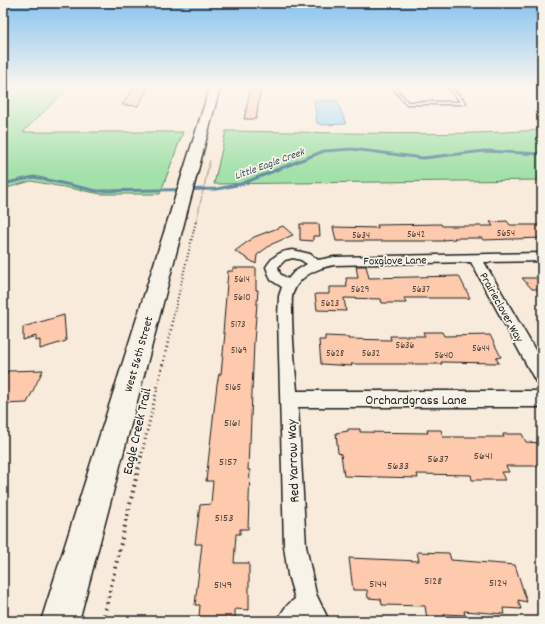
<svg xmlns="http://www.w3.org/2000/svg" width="545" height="624" viewBox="0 0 545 624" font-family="Dekko,sans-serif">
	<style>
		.green { fill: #a2e1a9; stroke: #5f7e62 }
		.water { fill: #98d9fa; stroke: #668da1 }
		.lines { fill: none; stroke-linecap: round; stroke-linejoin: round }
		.stream { stroke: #668da1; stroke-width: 3 }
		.building { fill: #fdcaad; stroke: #1c1c1c }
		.service-casing { stroke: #1c1c1c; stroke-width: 3 }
		.minor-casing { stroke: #1c1c1c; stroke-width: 3 }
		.primary-casing { stroke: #1c1c1c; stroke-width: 3 }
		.path-far3 { stroke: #1c1c1c; stroke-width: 1.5; stroke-dasharray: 0.5 1.5; stroke-linecap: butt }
		.path-far2 { stroke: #1c1c1c; stroke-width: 2; stroke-dasharray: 1 2.5; stroke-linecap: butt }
		.path-far1 { stroke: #1c1c1c; stroke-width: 3; stroke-dasharray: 1 3.5; stroke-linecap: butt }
		.path { stroke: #1c1c1c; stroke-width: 4; stroke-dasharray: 1.5 4.5; stroke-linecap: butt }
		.service { fill: #f7f3e8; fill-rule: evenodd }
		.minor { fill: #f7f3e8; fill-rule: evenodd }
		.primary { fill: #f7f3e8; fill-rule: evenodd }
		.labels { text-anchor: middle; stroke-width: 3.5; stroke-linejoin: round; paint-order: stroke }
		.number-label { font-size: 10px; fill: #544840 }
		.far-water-label { font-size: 11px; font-style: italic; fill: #41555f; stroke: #f7f3e8 }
		.street-label { font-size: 12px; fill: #1c1c1c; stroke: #f7f3e8 }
		.near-number-label { font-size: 12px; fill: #544840 }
		.near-street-label { font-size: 14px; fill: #1c1c1c; stroke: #f7f3e8 }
	</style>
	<rect width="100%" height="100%" fill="#f8ebdc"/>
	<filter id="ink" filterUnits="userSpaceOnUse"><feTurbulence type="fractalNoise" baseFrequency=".025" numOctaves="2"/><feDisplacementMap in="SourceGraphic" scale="8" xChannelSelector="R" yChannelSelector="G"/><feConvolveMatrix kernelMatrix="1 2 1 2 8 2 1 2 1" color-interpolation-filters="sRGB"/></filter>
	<g filter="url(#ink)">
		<path class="green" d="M68 88 23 132H183L160 194H101L31 181 3 189V89Z
			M542 130V180L214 184 226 131C331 132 437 137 542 130Z"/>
		<path class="water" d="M337 100 346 124 322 125 317 123 314 101Z"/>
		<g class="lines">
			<path class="stream" d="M3 184 34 177 97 191 217 189 241 184 324 151 352 149 423 158 485 151 542 154"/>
		</g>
		<path class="building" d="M251 87H261L256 119H244Z
			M133 88H148L138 106 122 105Z
			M507 221 510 225H542V238L483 240 482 238H454L455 239 443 240 444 241H336L333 227 378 228 377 225 441 224 442 226H493L490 222Z
			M300 224H319L320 236H313V241L300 240Z
			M283 226 293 235 272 244 257 255 256 264 235 251 254 237Z
			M356 266H366L369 278 459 276 470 298H404L406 303H382L381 299 344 298 346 311 317 310 315 294H329V287H347L346 278H358Z
			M233 268H256V290H258L254 342 250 443H249L248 470H250L248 529H240V534H236L234 563H249V610L235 609V618L199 617 200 605H195L202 544H195L200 505 211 504 213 481H206L217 384 219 374H221L225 333H223L228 271H233Z
			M522 278H542V289H532Z
			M64 315 66 341 40 349V340L36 341V336L23 340V327Z
			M423 332H442L444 336 490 335 501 357 496 358 499 363 441 362 442 364H351L352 366 321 364 319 340H325V336L348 337V339L391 340 390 336H425Z
			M43 370 27 403 3 404V381L8 371Z
			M348 429H360V432L428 433 427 430H441L443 437H504L503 434H522L526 442 542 443V466H506L509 472H501L505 480H472L471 475 417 474 418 478 344 476 341 454 338 453 336 433 348 431Z
			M417 552 449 553 451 560 515 565 527 602 518 600 521 609 503 608 504 614 464 611 465 615 444 614 446 620 427 619 425 606 382 605 381 599 368 598 367 590H353L349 558 419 561Z"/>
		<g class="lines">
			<g class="service-casing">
				<path id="service" d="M392 87H395L407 102H461L447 87H451L466 103 464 104H406Z"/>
			</g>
			<g class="minor-casing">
				<path id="minor" d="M293 250 310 254 318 260 334 257 542 253V261L484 262 542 362V384L536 382 471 262 334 265C317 268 299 276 293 293 291 299 292 305 292 311 292 338 295 364 297 391H542V407H298L306 546 316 594 329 621H278C282 611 286 605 295 599L288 575 284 546 278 316 279 296 282 287 271 280 266 267C273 256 280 251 293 250ZM293 258 301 260 307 264 294 272 288 279 280 274 278 267 285 260Z"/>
			</g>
			<g class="primary-casing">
				<path id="primary" d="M210 87H220L79 621H41Z"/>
			</g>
			<path class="path-far3" d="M196 222 210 160"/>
			<path class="path-far2" d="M172 322 196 221"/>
			<path class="path-far1" d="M142 453 173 321"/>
			<path class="path" d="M103 621 142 452"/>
			<use href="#service" class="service"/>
			<use href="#minor" class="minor"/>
			<use href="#primary" class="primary"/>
		</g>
	</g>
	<linearGradient id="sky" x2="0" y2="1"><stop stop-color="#88c3ef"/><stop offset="0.5" stop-color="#fcf6ef"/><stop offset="1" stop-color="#fcf6ef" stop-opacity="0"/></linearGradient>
	<rect width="545" height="174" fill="url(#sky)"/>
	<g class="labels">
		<g class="number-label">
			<text x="506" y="236">5654</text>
			<text x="416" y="237">5642</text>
			<text x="361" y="238">5634</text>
			<text x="242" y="282">5614</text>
			<text x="360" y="292">5629</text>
			<text x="421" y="292">5637</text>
			<text x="242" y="300">5610</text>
			<text x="330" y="306">5623</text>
			<text x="238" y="327">5173</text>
			<text x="405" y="348">5636</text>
			<text x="481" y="351">5644</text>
			<text x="239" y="353">5169</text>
			<text x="335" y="356">5628</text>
			<text x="371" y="356">5632</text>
			<text x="444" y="358">5640</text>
			<text x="233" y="390">5165</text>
		</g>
		<g class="far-water-label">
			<text transform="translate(269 163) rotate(-20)" y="4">Little Eagle Creek</text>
		</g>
		<g class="street-label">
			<text transform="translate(395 260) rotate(-1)" y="4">Foxglove Lane</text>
			<text transform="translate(502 307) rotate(61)" y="4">Prairieclover Way</text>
			<text transform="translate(138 354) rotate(-74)" y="4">West 56th Street</text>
		</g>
		<g class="near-number-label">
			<text x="232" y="426">5161</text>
			<text x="483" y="459">5641</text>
			<text x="438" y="462">5637</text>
			<text x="228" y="465">5157</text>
			<text x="398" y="469">5633</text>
			<text x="224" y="521">5153</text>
			<text x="433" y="584">5128</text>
			<text x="498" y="586">5124</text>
			<text x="378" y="587">5144</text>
			<text x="223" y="588">5149</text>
		</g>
		<g class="near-street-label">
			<text x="416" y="404">Orchardgrass Lane</text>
			<text transform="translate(136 431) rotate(-77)" y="5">Eagle Creek Trail</text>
			<text transform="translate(292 461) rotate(-92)" y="5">Red Yarrow Way</text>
		</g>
	</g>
	<rect width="545" height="624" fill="none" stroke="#f7f3e8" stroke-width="16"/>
	<rect x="8" y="8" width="529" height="608" fill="none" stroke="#1c1c1c" stroke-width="1.5" filter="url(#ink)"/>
</svg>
